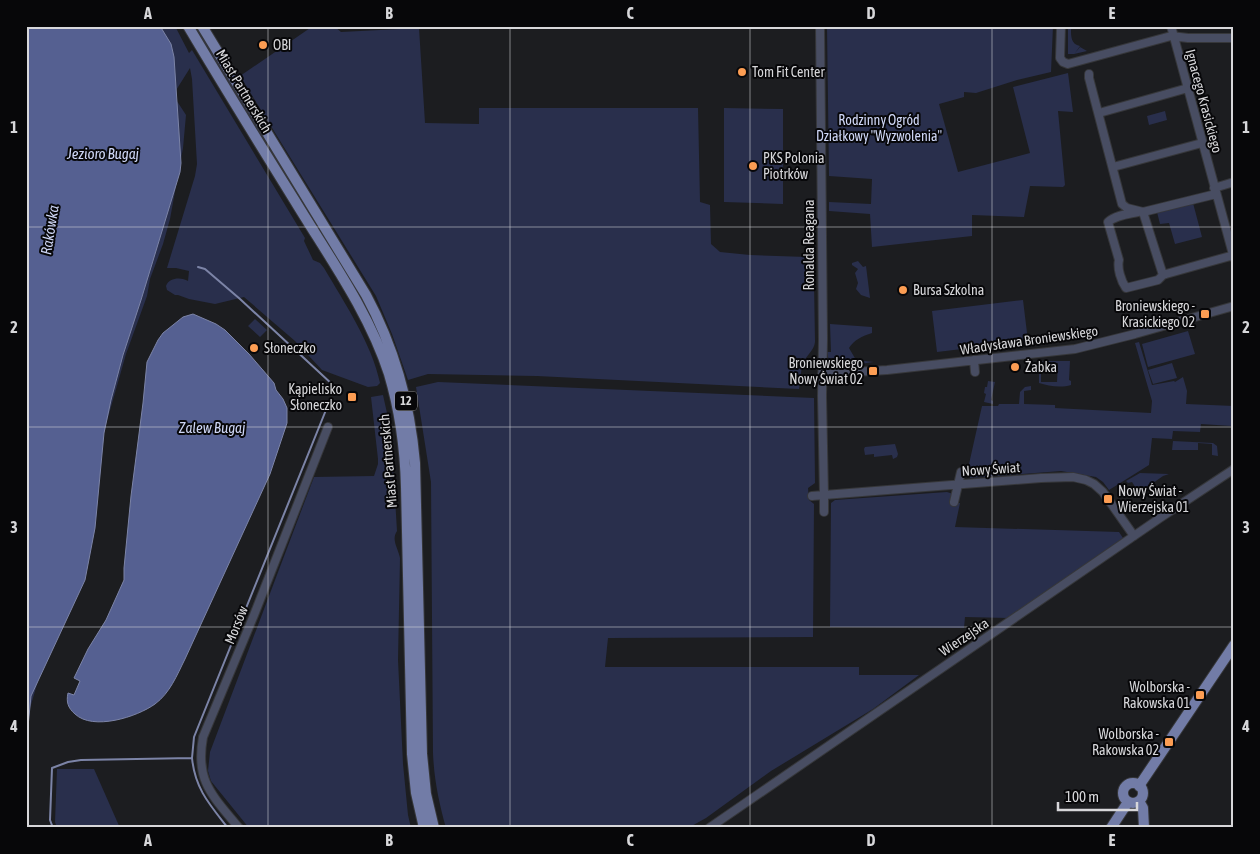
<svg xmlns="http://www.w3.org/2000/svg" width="1260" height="854" viewBox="0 0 1260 854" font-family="'Asap Condensed',sans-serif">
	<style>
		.green { fill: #292f4c }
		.water { fill: #556091; stroke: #7c84a7 }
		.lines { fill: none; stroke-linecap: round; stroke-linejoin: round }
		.stream { stroke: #7c84a7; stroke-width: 2 }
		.minor-casing { stroke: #36373a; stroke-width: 10 }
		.major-casing { stroke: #36373a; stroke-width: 12 }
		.minor { stroke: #484d62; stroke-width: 8 }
		.major { stroke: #727ca7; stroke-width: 10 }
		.grid { fill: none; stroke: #d7d7da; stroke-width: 1; stroke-opacity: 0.55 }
		.poi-dot { fill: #fc9d53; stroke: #070709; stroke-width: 2 }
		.labels { text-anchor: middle; stroke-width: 4; stroke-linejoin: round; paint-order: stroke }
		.shield { fill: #070709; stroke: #99999b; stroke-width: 1 }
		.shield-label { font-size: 12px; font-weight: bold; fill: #d7d7da }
		.poi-label { font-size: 14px; fill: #d7d7da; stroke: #070709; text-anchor: start }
		.street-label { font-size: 14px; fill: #d7d7da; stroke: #070709 }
		.park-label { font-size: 14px; fill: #d0d8f7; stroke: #070709 }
		.water-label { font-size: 15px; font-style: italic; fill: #ced6f5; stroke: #070709 }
		.neatline { fill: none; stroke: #d7d7da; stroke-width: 2 }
		.grid-label { font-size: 16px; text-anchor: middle; font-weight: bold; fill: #d7d7da }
	</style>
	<rect width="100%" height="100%" fill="#1c1d20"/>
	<path class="green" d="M26 26H175L189 53 192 50 305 238 304 241 313 260 320 263 324 268C344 302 372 344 380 383L377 386 368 387 322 370 295 341 244 297 215 304 189 299 178 295H175L167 290 166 286C169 277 182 277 188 281L189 271 176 268H167L195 176 197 164 192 79 190 68 173 95 186 115 183 148 170 219 163 244 150 279 147 296 126 354 107 421 47 651 30 708 26 739Z
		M192 26H198L366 303 381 334 388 362Z
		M313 26H334L341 32 419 28 425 123 479 124V108H698L700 202 710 205 711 244 720 252 750 255 807 257V275L814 283 815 342C814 351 806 355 803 364 800 372 801 381 799 389L537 376 428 374 408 380 392 334 376 296 240 76Z
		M827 26H1053L1051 72 1017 80 976 93 964 92V97L939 104 958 172 1030 153 1013 87 1068 73 1073 112 1058 111 1065 185 1063 187 1030 186 1024 217 972 215V236L872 247 870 214 829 211V202L871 204 872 179 829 176Z
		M1068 29H1071C1071 37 1071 44 1080 46L1075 53 1080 47 1087 51 1074 54H1068Z
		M724 108 783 109V204L724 202Z
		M1165 111 1167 120 1149 125 1147 116Z
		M1191 203H1193L1202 237 1175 244 1169 223 1160 224 1157 212Z
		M858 261 863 267 866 266 870 298 861 295 856 289 858 283 855 273 858 269 852 265V263Z
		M1023 300 1028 341 937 352 932 311Z
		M255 319 267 330 260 337 248 326Z
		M830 324 872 327V333C862 336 854 340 849 348L856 360 874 362C864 363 836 369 829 360 828 358 828 355 827 352H831Z
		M1188 331 1195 354 1148 367 1142 344Z
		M1139 342 1152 385 1174 381 1175 382 1183 377 1187 391 1186 404 1234 406V418H1232V426L1201 424 1200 432 1173 431 1172 439 1152 438 1149 465 1109 490 1103 482 1096 477 1061 471 970 478 967 473 982 406H998L999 404H1019L1020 392 1025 387 1031 386V390L1024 391V404L1055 405V408L1151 413 1152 401 1135 343Z
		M1047 361H1070L1069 380 1071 381V385C1061 388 1048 386 1039 383V374H1041V382H1057L1058 363 1039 362Z
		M1172 363 1177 378 1153 384 1148 370Z
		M988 381 995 382 991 400 993 401V404L984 402 986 394 984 393 985 387H987Z
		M438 382 814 398 815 483 808 488 809 500 814 504 813 637 608 638 605 667H859V675H919L873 709 771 771 706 818 688 828H446C439 803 434 779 433 753L431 482 416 387Z
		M383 395 391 431 397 531C391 540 398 548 400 558L398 660 403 764 408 815 411 828H249L211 781 208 771 210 752 314 477 374 476 378 464V459L371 397Z
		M1173 441 1213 443 1217 446 1218 456 1212 455V444L1198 443V450H1172Z
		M895 444 898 454 897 457 893 459 892 455 874 457V454L865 455 864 449 865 447Z
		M1140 473 1169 474 1163 476 1139 493 1132 482 1128 483 1126 481Z
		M947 492 953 494 951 502 960 503 955 527 1119 532 1123 538 1008 618 965 617 964 628 830 627 831 503 835 500Z
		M57 769H94L120 828H57L55 822Z"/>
	<path class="water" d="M26 26H160L171 44 174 57 181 163 180 172 141 300 123 355 111 400 104 433 95 528 85 580 31 696 26 747Z
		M193 314 216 324 225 330 249 354 274 383 276 390 283 399 287 408V423L270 474 185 659C177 675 170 693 155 704 137 717 93 731 75 714 68 708 66 702 68 693L74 695 80 681 74 678 88 649 106 620 124 580V568L131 496 143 403 147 362 158 340 163 333 183 317Z"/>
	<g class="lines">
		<path class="stream" d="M198 267 205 269 240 299 333 385
			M192 758C195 789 210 805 228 828
			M53 828 50 820 52 768 68 762 81 760 192 758 194 737 330 400"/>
		<g class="minor-casing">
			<path id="minor" d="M820 26 823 339 822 396 824 495 1041 478 1073 477 1086 480 1094 484 1103 492 1134 536
				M1061 26 1060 58 1063 62 1068 64 1171 36 1188 38H1234
				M1171 26 1234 258
				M1089 74V78L1122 204 1127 208 1143 212 1163 275
				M1099 113 1188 88
				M1113 167 1202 143
				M1214 188 1234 182
				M1138 212C1128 214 1116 215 1108 222L1119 260C1117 268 1121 281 1126 288L1158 280 1163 275 1166 274 1234 255
				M1143 212 1216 194
				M974 360 975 372
				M822 374 887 370 1075 349 1135 334 1234 306
				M812 496 824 495V512
				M954 502 961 472
				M239 828C212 795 195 781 203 737L254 615 328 427
				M709 828 1160 518 1234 469"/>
		</g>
		<g class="major-casing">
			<path id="major" d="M188 26C223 85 259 143 295 201 329 257 369 312 389 374 400 411 405 448 406 487L412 754 416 793 424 828
				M202 26 366 295C394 347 410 404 415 463L422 754 426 794 434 828
				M1123 793a10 10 0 1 1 20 0a10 10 0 1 1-20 0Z
				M1139 786 1234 645
				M1139 801 1143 808 1144 828
				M1111 828 1128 802"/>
		</g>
		<use href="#minor" class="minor"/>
		<use href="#major" class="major"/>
	</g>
	<path class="grid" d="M268 26V828M510 26V828M750 26V828M992 26V828M26 227H1234M26 427H1234M26 627H1234"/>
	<g class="poi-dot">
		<circle cx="263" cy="45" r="5"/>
		<circle cx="742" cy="72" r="5"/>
		<circle cx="753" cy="166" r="5"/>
		<circle cx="903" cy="290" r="5"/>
		<rect x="1200" y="309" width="10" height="10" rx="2.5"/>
		<circle cx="254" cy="348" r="5"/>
		<circle cx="1015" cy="367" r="5"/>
		<rect x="868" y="366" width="10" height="10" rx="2.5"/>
		<rect x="347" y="392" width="10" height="10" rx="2.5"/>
		<rect x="1103" y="494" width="10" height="10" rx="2.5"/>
		<rect x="1195" y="690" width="10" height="10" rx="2.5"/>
		<rect x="1164" y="737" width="10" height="10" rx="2.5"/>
	</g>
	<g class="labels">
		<rect class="shield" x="395" y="391.5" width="22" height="19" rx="4"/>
		<g class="shield-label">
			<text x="406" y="405">12</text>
		</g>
		<g class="poi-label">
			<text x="273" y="50">OBI</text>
			<text x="752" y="77">Tom Fit Center</text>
			<text x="763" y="163">PKS Polonia<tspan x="763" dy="16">Piotrków</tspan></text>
			<text x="913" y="295">Bursa Szkolna</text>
			<text x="1195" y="311" text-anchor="end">Broniewskiego -<tspan x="1195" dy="16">Krasickiego 02</tspan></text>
			<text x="264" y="353">Słoneczko</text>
			<text x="863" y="368" text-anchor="end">Broniewskiego<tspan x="863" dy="16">Nowy Świat 02</tspan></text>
			<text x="1025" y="372">Żabka</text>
			<text x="342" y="394" text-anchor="end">Kąpielisko<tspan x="342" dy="16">Słoneczko</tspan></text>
			<text x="1118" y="496">Nowy Świat -<tspan x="1118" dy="16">Wierzejska 01</tspan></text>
			<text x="1190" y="692" text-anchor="end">Wolborska -<tspan x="1190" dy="16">Rakowska 01</tspan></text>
			<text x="1159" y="739" text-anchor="end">Wolborska -<tspan x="1159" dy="16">Rakowska 02</tspan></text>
		</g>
		<g class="street-label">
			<text transform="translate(244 91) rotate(59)" y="5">Miast Partnerskich</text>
			<text transform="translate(1204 101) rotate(75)" y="5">Ignacego Krasickiego</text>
			<text transform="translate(809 245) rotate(-90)" y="5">Ronalda Reagana</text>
			<text transform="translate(1029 340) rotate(-8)" y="5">Władysława Broniewskiego</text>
			<text transform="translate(388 461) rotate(-95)" y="5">Miast Partnerskich</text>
			<text transform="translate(991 469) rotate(-4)" y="5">Nowy Świat</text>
			<text transform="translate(236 625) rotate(-68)" y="5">Morsów</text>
			<text transform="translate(964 637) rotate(-34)" y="5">Wierzejska</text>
		</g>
		<g class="park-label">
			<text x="879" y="125">Rodzinny Ogród<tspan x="879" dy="16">Działkowy "Wyzwolenia"</tspan></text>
		</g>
		<g class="water-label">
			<text x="103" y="159">Jezioro Bugaj</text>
			<text transform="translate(50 230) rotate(-81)" y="5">Rakówka</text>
			<text x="212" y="433">Zalew Bugaj</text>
		</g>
	</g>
	<rect width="1260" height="854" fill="none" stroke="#070709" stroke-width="55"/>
	<path d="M1058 802v8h79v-8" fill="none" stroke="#d7d7da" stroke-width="2.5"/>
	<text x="1065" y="802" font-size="15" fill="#d7d7da" stroke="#070709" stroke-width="4" paint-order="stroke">100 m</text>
	<rect x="28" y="28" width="1204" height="798" class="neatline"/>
	<g class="grid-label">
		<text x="148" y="19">A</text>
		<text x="389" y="19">B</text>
		<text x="630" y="19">C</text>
		<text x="871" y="19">D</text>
		<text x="1112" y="19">E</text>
		<text x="14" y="133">1</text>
		<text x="1246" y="133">1</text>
		<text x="14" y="333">2</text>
		<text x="1246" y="333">2</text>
		<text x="14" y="533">3</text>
		<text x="1246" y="533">3</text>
		<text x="14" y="732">4</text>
		<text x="1246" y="732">4</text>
		<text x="148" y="846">A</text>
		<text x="389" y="846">B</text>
		<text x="630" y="846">C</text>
		<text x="871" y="846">D</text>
		<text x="1112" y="846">E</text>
	</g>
</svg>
